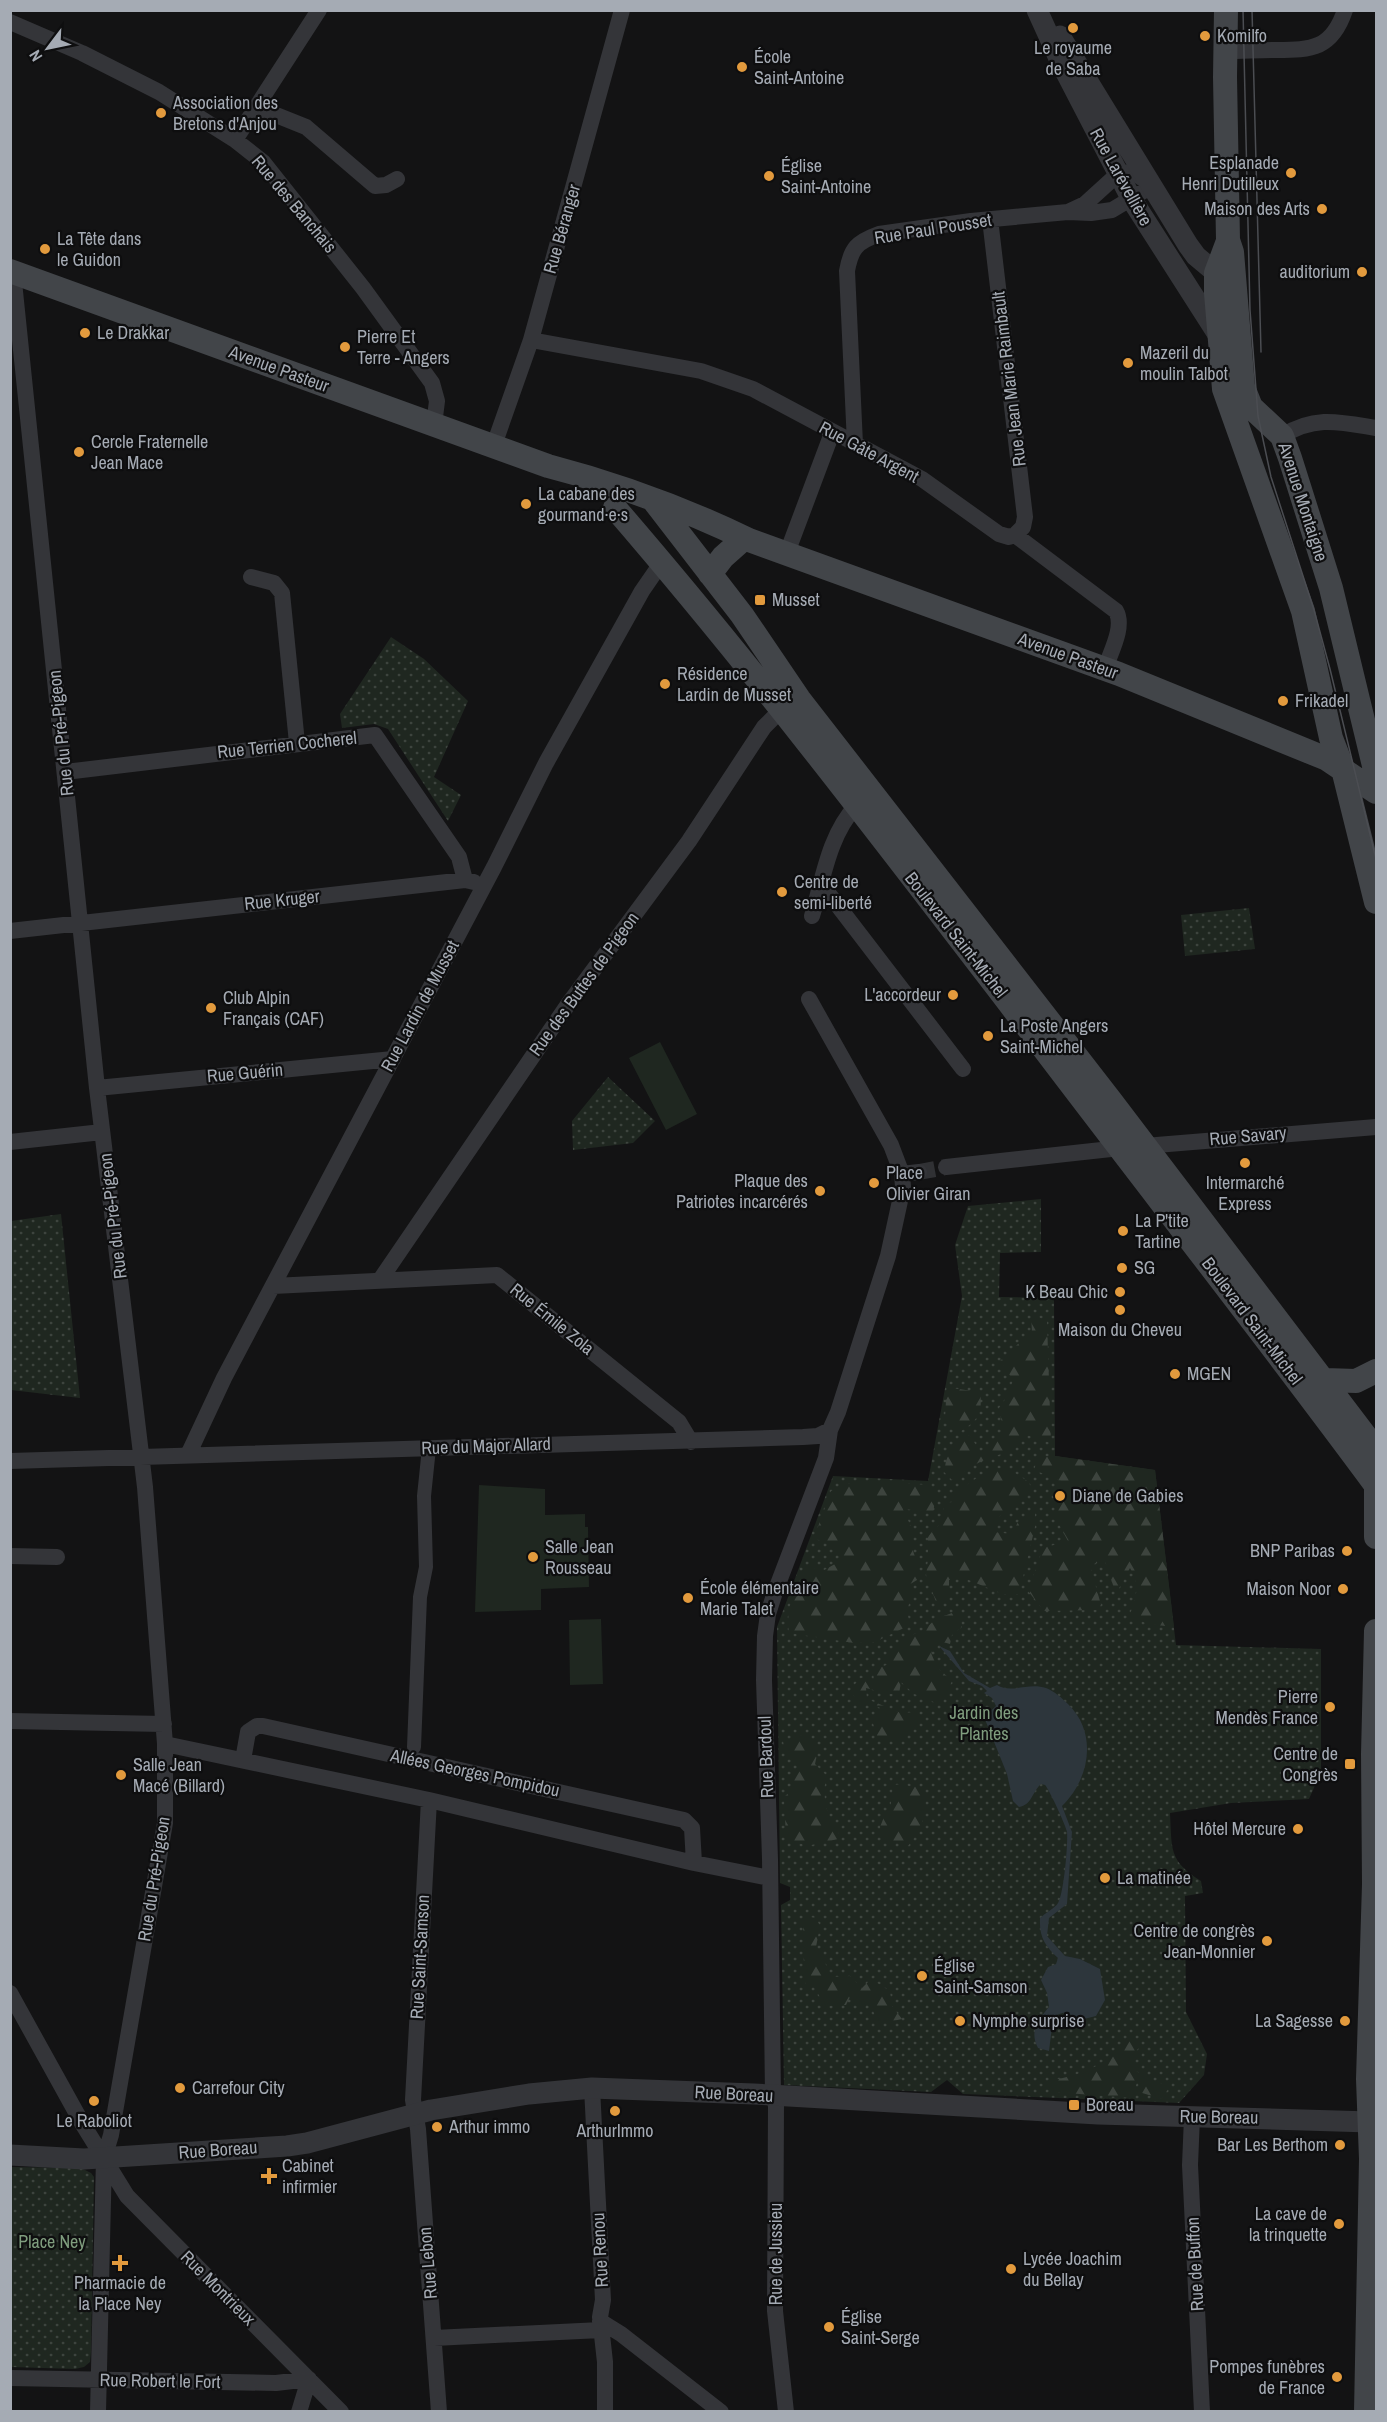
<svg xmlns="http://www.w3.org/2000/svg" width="1387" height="2422" viewBox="0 0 1387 2422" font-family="'Archivo Narrow',sans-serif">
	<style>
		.green { fill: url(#green-dots) }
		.forest { fill: url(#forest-firs) }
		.pitch { fill: #1f2720 }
		.water { fill: #2d363c }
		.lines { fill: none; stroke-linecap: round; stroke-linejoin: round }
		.minor-tunnel { stroke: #303134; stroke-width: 16; stroke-dasharray: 16 8; stroke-linecap: butt }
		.pedestrian { stroke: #343539; stroke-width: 14 }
		.minor { stroke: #343539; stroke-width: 16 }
		.tertiary { stroke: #343539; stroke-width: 21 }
		.secondary { stroke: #424549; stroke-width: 24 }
		.tram { stroke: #4b4d52; stroke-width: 1.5 }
		.poi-dot { fill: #e29a3d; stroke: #0e0e0f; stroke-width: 2 }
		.labels { text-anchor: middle; stroke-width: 4.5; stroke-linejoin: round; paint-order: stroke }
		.poi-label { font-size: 18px; fill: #a5abb4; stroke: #0e0e0f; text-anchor: start }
		.street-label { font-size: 18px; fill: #a5abb4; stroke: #0e0e0f }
		.park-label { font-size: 18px; fill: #7f9d7e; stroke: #0e0e0f }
	</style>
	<defs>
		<pattern id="green-dots" width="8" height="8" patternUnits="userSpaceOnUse" patternTransform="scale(1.5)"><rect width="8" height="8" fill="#1f2720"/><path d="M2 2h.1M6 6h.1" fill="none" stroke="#3d443e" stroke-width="1.8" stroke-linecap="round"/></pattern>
		<pattern id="forest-firs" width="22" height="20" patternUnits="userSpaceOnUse" patternTransform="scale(1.5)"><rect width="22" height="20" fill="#1f2720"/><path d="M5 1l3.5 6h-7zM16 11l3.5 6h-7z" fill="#3d443e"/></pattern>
	</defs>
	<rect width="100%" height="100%" fill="#131314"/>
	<path class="green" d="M391 637 424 659 468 701 434 777 461 795 448 821 388 729 374 724 342 728 340 714Z
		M1249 908 1255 949 1185 956 1181 915Z
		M608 1077 655 1121 633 1143 573 1150 572 1121Z
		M1041 1199V1252L1000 1253 999 1297 1054 1298 1055 1456 1155 1470 1176 1645 1321 1649V1772L1309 1799 1231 1803 1170 1813C1172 1848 1168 1861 1201 1881L1203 1893 1185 1896 1186 2012 1207 2054 1204 2075 1179 2103 963 2094 947 2080 931 2092 784 2085 781 1905 790 1900V1887L780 1883 777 1627 833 1476 928 1481 962 1296 955 1245 968 1206Z
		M61 1214 80 1398 11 1390V1221Z
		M11 2167 81 2168 91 2173 94 2177 91 2352 90 2362 84 2367 75 2369 11 2367Z"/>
	<path class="forest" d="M1031 1314 1047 1321 1051 1443 1027 1435 1012 1452C989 1455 970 1466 952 1480L944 1472C948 1451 949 1443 970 1435L980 1452 1004 1434 999 1408 1008 1395 1013 1380 1000 1361C1011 1352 1020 1340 1032 1333Z
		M951 1388 980 1392C983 1412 978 1421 961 1431L945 1420 946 1400Z
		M1055 1456 1155 1470 1174 1627 1148 1624 1129 1616C1137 1598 1140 1584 1130 1568L1116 1594 1105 1561 1090 1565 1101 1605 1096 1610 1044 1611 1028 1591 1043 1548 1068 1541C1053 1513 1051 1512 1061 1481L1034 1470 1038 1457Z
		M1007 1468 1026 1480 1032 1487 999 1517 994 1532 1012 1534 1018 1522 1035 1511V1527L1019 1594H1002L964 1578 949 1580V1595L938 1607 926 1575 928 1559V1536L940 1524 945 1503 952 1502 956 1492 990 1469Z
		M863 1481 930 1485 936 1497 933 1512 903 1509 913 1531V1551L918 1565 917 1580 907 1586 913 1590 907 1611 910 1625 875 1642 854 1643 789 1633C785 1608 795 1584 811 1564L819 1573 842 1560 836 1548 814 1538 831 1491 847 1484Z
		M952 1613 960 1616 962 1627 952 1635 950 1644 936 1640 934 1649 931 1653 937 1667 952 1681 948 1690 935 1703 925 1697 914 1694 901 1682 899 1694H888L866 1688 867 1699 901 1713 916 1712 921 1718C904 1739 906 1741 878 1740L872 1720 885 1710 873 1705 859 1703 851 1692 854 1685 861 1678 874 1682 873 1670 889 1664V1651L901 1645 914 1634 921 1632 936 1619Z
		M801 1735 819 1745 815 1764 826 1775C823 1797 824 1813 839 1832L838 1839 807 1846 786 1838 784 1797 794 1788 792 1776 798 1768 796 1758 785 1752 783 1741Z
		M903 1784 912 1787 919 1786C934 1805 920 1831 908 1846L884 1839 880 1827 884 1817 890 1811 893 1785Z
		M803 1916 816 1918 820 1926 816 1947C824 1955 825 1966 832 1977L850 1976 862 1988 871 1979 890 1991 892 2006 902 2019 888 2022 877 2021 872 2008 868 2003 864 2006 857 2003 856 1998 850 1997 846 2005 825 2006 813 1985H806L804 1977Z
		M1132 2037 1140 2046 1135 2053 1133 2069 1152 2081 1170 2086 1162 2099 1139 2092 1138 2079 1132 2098 1053 2092 1049 2087 1052 2080C1085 2075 1110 2062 1132 2037Z"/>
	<path class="pitch" d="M660 1042 697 1114 666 1130 629 1058Z
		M479 1485 545 1489V1515L585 1514V1527H588L589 1587 541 1589V1610L475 1612Z
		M601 1619 603 1684 570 1685 569 1620Z"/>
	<path class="water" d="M939 1646 950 1651 964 1673 990 1688 997 1685C1012 1694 1028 1682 1046 1688 1054 1691 1062 1698 1068 1704 1098 1733 1090 1779 1062 1806L1072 1832 1067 1904 1049 1918 1047 1936 1065 1956 1080 1959 1100 1969 1105 2000 1096 2016 1080 2020 1066 2012 1056 2015 1052 2027 1049 2051 1038 2048C1029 2031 1038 2020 1049 2007L1047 1993 1041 1980 1048 1967 1056 1964 1058 1958C1045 1946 1039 1937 1040 1918 1045 1913 1055 1908 1058 1903 1064 1893 1068 1844 1067 1832 1066 1826 1049 1789 1045 1785L1041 1784C1032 1792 1032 1805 1019 1807L1013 1801 1007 1774 984 1717 996 1706 992 1698 984 1693 987 1691 982 1686 969 1681Z"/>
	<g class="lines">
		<path class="minor-tunnel" d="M919 1172 946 1167"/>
		<path class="pedestrian" d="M414 1747 420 1597 426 1567 424 1496 429 1448"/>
		<path class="minor" d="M10 22 82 53 159 92 235 140 263 162 363 288 432 383 437 401 434 425
			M1225 51C1242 51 1259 50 1276 50 1312 50 1332 49 1345 10
			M256 107 306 127 375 186 386 185 397 179
			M235 140 319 10
			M990 219 1025 517 1023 527 1015 535
			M13 272 97 1088 145 1487 165 1744V1823L111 2135 104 2158 98 2412
			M531 340 701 371 753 389 922 479 999 534 1009 537 1015 535 1116 611C1125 627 1110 653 1105 669
			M1282 436C1315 415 1340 422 1376 428
			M855 444 847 271C851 248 857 242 879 234L971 221 1068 212 1091 213 1112 210 1152 186C1141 177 1132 169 1118 174L1085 204 1068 212
			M494 445 531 340 622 10
			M787 553 832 433
			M251 577 274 583 282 593 297 743
			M65 772 375 735 459 857 465 880
			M822 885 963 1069
			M812 916C823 879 829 835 856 806
			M10 931 465 880 474 882
			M97 1088 393 1059
			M10 1142 102 1132
			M946 1167 1120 1148 1376 1127
			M902 1174 919 1172
			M380 1280 569 1003 689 841 764 727 773 718 790 705
			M273 1286 497 1275 679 1422 691 1442
			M188 1455 224 1378 494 867 546 763 642 591 662 562
			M10 1461 803 1437 818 1436 830 1430
			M10 1556 57 1557
			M10 1721 164 1724
			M165 1744 429 1800 694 1863 770 1878
			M243 1760 248 1732 257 1726H263L684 1820 692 1828 694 1863
			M429 1800 413 2100 418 2129 439 2412
			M10 1993 82 2123 127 2196 341 2412
			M592 2088 603 2300 600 2317 605 2362V2412
			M1192 2117 1190 2165 1202 2412
			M600 2321 621 2334 721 2412
			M434 2338 601 2330
			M10 2378 276 2383 309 2379 299 2412
			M786 2412 775 2311 776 2106 773 2095 770 1859 764 1680 765 1636 768 1614 775 1592 826 1458 830 1430 838 1412 888 1256 903 1187 902 1174 891 1145 809 999"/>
		<path class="tertiary" d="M1037 10 1062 65 1132 200 1219 336
			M1060 36 1188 245 1196 256 1227 282
			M10 2155 84 2159 287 2146 307 2143 431 2110 529 2094 592 2088 754 2094 1098 2114 1370 2122"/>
		<path class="secondary" d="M1226 10 1225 77 1228 240 1232 252 1243 387 1251 407 1282 436 1290 458 1331 588 1376 774
			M1228 241 1216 273V293L1224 389 1303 611 1331 738 1343 769 1376 902
			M10 271 548 466C617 484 685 509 749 540L1119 674 1327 759 1376 792
			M654 501 742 615 799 699 1111 1101 1376 1450
			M615 508C760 676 894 853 1029 1029 1144 1181 1262 1331 1375 1484
			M710 574 723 557 741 541
			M1325 1380 1356 1381 1376 1371
			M1376 1468V1537
			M1366 2412 1371 2159 1368 2079 1374 1884 1373 1754 1376 1631"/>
		<path class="tram" d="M1243 10 1250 310 1258 416 1271 477 1314 610 1330 669 1376 859
			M1252 10 1261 352"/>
	</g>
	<g class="poi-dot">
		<circle cx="1073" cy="28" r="6"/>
		<circle cx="1205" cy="36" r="6"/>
		<circle cx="742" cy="67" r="6"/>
		<circle cx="161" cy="113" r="6"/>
		<circle cx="1291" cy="173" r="6"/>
		<circle cx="769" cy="176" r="6"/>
		<circle cx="1322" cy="209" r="6"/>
		<circle cx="45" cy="249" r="6"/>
		<circle cx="1362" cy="272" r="6"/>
		<circle cx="85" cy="333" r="6"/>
		<circle cx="345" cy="347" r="6"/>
		<circle cx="1128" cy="363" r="6"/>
		<circle cx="79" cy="452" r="6"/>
		<circle cx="526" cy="504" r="6"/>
		<rect x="754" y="594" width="12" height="12" rx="3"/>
		<circle cx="665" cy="684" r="6"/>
		<circle cx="1283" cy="701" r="6"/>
		<circle cx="782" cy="892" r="6"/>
		<circle cx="953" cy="995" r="6"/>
		<circle cx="211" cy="1008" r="6"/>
		<circle cx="988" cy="1036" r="6"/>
		<circle cx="1245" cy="1163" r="6"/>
		<circle cx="874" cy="1183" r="6"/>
		<circle cx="820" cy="1191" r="6"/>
		<circle cx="1123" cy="1231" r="6"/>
		<circle cx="1122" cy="1268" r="6"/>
		<circle cx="1120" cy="1292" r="6"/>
		<circle cx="1120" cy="1310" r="6"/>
		<circle cx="1175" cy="1374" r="6"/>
		<circle cx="1060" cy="1496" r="6"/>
		<circle cx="1347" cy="1551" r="6"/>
		<circle cx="533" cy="1557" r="6"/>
		<circle cx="1343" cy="1589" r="6"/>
		<circle cx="688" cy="1598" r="6"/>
		<circle cx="1330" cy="1707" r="6"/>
		<rect x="1344" y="1758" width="12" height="12" rx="3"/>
		<circle cx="121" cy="1775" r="6"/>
		<circle cx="1298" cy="1829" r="6"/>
		<circle cx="1105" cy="1878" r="6"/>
		<circle cx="1267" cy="1941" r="6"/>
		<circle cx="922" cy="1976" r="6"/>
		<circle cx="960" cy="2021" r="6"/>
		<circle cx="1345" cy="2021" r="6"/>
		<circle cx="180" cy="2088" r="6"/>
		<circle cx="94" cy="2101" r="6"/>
		<rect x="1068" y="2099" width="12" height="12" rx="3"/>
		<circle cx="615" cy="2111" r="6"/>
		<circle cx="437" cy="2127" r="6"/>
		<circle cx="1340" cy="2145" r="6"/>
		<path d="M266 2167h6v6h6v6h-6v6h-6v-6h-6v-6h6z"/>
		<circle cx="1339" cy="2224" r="6"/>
		<path d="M117 2254h6v6h6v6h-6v6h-6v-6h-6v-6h6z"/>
		<circle cx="1011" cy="2269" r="6"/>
		<circle cx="829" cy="2327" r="6"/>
		<circle cx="1337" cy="2377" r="6"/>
	</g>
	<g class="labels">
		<g class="poi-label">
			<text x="1217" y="42">Komilfo</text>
			<text x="1073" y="54" text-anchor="middle">Le royaume<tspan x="1073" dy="21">de Saba</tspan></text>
			<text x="754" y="63">École<tspan x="754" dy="21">Saint-Antoine</tspan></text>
			<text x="173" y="109">Association des<tspan x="173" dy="21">Bretons d'Anjou</tspan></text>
			<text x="1279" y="169" text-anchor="end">Esplanade<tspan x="1279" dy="21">Henri Dutilleux</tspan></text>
			<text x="781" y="172">Église<tspan x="781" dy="21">Saint-Antoine</tspan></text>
			<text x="1310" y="215" text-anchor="end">Maison des Arts</text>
			<text x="57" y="245">La Tête dans<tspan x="57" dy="21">le Guidon</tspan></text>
			<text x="1350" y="278" text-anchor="end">auditorium</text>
			<text x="97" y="339">Le Drakkar</text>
			<text x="357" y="343">Pierre Et<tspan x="357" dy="21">Terre - Angers</tspan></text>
			<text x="1140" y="359">Mazeril du<tspan x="1140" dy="21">moulin Talbot</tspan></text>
			<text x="91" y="448">Cercle Fraternelle<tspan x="91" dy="21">Jean Mace</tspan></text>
			<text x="538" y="500">La cabane des<tspan x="538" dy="21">gourmand·e·s</tspan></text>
			<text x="772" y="606">Musset</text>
			<text x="677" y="680">Résidence<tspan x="677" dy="21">Lardin de Musset</tspan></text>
			<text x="1295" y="707">Frikadel</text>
			<text x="794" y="888">Centre de<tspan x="794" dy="21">semi-liberté</tspan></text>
			<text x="941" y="1001" text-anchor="end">L'accordeur</text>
			<text x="223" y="1004">Club Alpin<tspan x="223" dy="21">Français (CAF)</tspan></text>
			<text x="1000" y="1032">La Poste Angers<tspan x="1000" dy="21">Saint-Michel</tspan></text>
			<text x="886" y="1179">Place<tspan x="886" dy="21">Olivier Giran</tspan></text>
			<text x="808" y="1187" text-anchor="end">Plaque des<tspan x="808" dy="21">Patriotes incarcérés</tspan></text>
			<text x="1245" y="1189" text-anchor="middle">Intermarché<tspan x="1245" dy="21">Express</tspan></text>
			<text x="1135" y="1227">La P'tite<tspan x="1135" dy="21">Tartine</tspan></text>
			<text x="1134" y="1274">SG</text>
			<text x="1108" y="1298" text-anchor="end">K Beau Chic</text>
			<text x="1120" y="1336" text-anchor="middle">Maison du Cheveu</text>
			<text x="1187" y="1380">MGEN</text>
			<text x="1072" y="1502">Diane de Gabies</text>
			<text x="545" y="1553">Salle Jean<tspan x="545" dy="21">Rousseau</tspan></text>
			<text x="1335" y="1557" text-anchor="end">BNP Paribas</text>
			<text x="700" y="1594">École élémentaire<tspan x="700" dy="21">Marie Talet</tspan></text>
			<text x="1331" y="1595" text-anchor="end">Maison Noor</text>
			<text x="1318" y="1703" text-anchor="end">Pierre<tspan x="1318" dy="21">Mendès France</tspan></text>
			<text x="1338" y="1760" text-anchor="end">Centre de<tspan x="1338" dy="21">Congrès</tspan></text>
			<text x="133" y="1771">Salle Jean<tspan x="133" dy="21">Macé (Billard)</tspan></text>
			<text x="1286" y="1835" text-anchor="end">Hôtel Mercure</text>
			<text x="1117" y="1884">La matinée</text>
			<text x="1255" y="1937" text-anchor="end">Centre de congrès<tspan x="1255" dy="21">Jean-Monnier</tspan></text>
			<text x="934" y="1972">Église<tspan x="934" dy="21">Saint-Samson</tspan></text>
			<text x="972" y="2027">Nymphe surprise</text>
			<text x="1333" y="2027" text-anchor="end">La Sagesse</text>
			<text x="192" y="2094">Carrefour City</text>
			<text x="1086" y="2111">Boreau</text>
			<text x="94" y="2127" text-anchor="middle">Le Raboliot</text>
			<text x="449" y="2133">Arthur immo</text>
			<text x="615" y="2137" text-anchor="middle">ArthurImmo</text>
			<text x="1328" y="2151" text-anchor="end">Bar Les Berthom</text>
			<text x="282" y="2172">Cabinet<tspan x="282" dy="21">infirmier</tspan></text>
			<text x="1327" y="2220" text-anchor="end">La cave de<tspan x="1327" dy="21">la trinquette</tspan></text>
			<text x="1023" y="2265">Lycée Joachim<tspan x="1023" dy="21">du Bellay</tspan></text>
			<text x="120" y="2289" text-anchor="middle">Pharmacie de<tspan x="120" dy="21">la Place Ney</tspan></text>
			<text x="841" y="2323">Église<tspan x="841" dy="21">Saint-Serge</tspan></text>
			<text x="1325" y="2373" text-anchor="end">Pompes funèbres<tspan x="1325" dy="21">de France</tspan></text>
		</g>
		<g class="street-label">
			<text transform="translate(1121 177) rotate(61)" y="6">Rue Larévellière</text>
			<text transform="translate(294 204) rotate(50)" y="6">Rue des Banchais</text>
			<text transform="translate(562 229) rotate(-74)" y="6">Rue Béranger</text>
			<text transform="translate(933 229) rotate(-9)" y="6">Rue Paul Pousset</text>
			<text transform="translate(279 369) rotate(20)" y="6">Avenue Pasteur</text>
			<text transform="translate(1009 379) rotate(-97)" y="6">Rue Jean Marie Raimbault</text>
			<text transform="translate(869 452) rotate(28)" y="6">Rue Gâte Argent</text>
			<text transform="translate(1303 502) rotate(72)" y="6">Avenue Montaigne</text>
			<text transform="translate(1068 656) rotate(20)" y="6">Avenue Pasteur</text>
			<text transform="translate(61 733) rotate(-96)" y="6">Rue du Pré-Pigeon</text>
			<text transform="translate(287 745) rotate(-6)" y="6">Rue Terrien Cocherel</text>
			<text transform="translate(282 900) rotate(-6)" y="6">Rue Kruger</text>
			<text transform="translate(956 935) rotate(52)" y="6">Boulevard Saint-Michel</text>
			<text transform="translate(584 984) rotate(-54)" y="6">Rue des Buttes de Pigeon</text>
			<text transform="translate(420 1006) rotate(-62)" y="6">Rue Lardin de Musset</text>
			<text transform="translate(245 1073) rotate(-5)" y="6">Rue Guérin</text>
			<text transform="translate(1248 1136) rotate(-5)" y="6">Rue Savary</text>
			<text transform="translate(113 1216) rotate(-97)" y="6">Rue du Pré-Pigeon</text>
			<text transform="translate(552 1319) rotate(39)" y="6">Rue Émile Zola</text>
			<text transform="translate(1252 1321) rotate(53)" y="6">Boulevard Saint-Michel</text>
			<text transform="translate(486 1446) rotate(-2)" y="6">Rue du Major Allard</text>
			<text transform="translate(766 1757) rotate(-92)" y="6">Rue Bardoul</text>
			<text transform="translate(475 1773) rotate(12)" y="6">Allées Georges Pompidou</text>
			<text transform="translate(154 1879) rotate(-81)" y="6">Rue du Pré-Pigeon</text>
			<text transform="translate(420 1957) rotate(-87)" y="6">Rue Saint-Samson</text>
			<text transform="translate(734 2094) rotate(3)" y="6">Rue Boreau</text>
			<text transform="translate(1219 2117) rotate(1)" y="6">Rue Boreau</text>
			<text transform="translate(218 2150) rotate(-4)" y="6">Rue Boreau</text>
			<text transform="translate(600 2250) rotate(-93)" y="6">Rue Renou</text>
			<text transform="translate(776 2254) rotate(-90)" y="6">Rue de Jussieu</text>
			<text transform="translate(428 2263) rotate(-95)" y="6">Rue Lebon</text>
			<text transform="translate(1195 2264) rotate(-93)" y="6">Rue de Buffon</text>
			<text transform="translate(218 2288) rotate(45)" y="6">Rue Montrieux</text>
			<text transform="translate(160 2381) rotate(1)" y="6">Rue Robert le Fort</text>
		</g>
		<g class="park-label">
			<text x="984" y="1719">Jardin des<tspan x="984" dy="21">Plantes</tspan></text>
			<text x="52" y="2248">Place Ney</text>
		</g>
	</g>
	<rect width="1387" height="2422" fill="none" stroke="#a5abb4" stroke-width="24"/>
	<g transform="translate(48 48) rotate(238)" stroke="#0e0e0f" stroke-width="4.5" paint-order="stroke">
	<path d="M0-4.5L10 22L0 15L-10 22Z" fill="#a5abb4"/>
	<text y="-9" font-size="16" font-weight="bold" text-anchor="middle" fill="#a5abb4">N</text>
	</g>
</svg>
